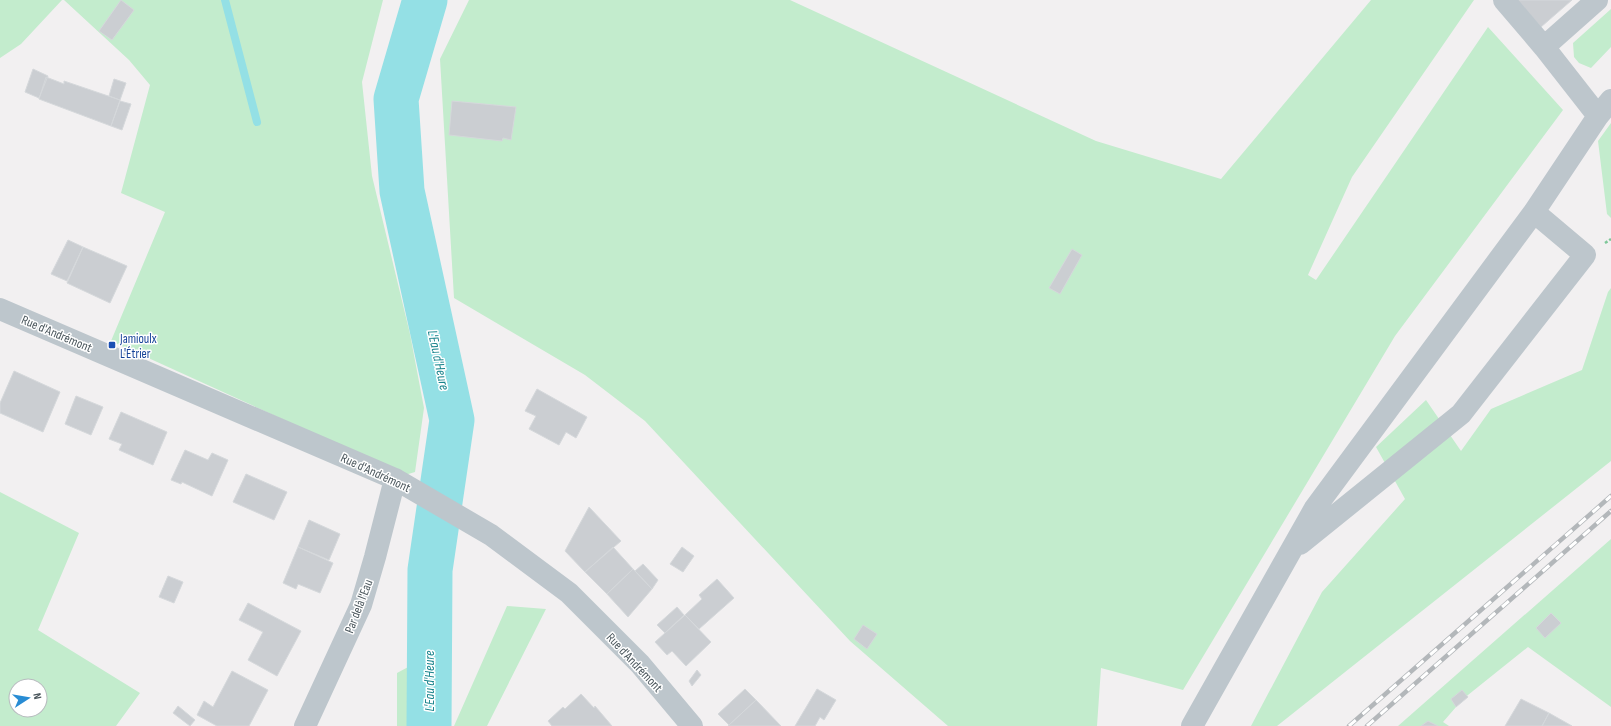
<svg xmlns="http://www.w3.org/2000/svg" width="1611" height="726" viewBox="0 0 1611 726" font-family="'Sofia Sans Condensed',sans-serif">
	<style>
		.green { fill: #c3eccd; fill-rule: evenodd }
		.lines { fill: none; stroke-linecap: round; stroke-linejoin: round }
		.stream { stroke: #94e0e5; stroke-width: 8 }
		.river { stroke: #94e0e5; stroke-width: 45 }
		.building { fill: #cbced2; stroke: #d5d8db }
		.path { stroke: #7ec799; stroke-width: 2.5; stroke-dasharray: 3 2; stroke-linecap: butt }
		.minor { stroke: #bdc6cc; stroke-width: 22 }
		.rail-casing { stroke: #b3b7ba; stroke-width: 4.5 }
		.rail { stroke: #fff; stroke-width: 3; stroke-dasharray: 9; stroke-linecap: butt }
		.transit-dot { fill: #1a4fb4; stroke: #fff; stroke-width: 1.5 }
		.labels { text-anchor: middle; stroke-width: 3; stroke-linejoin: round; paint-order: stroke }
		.street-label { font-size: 13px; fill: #4a565c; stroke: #fff }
		.transit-label { font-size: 13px; fill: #164399; stroke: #fff; text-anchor: start }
		.water-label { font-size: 14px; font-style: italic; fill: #17838b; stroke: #fff }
	</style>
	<rect width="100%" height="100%" fill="#f2f0f1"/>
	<path class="green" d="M0 0H62L21 44 0 58Z
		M64 0H383L362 82 372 176 410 334 424 408 415 472 405 475 111 341 165 212 121 193 150 85 129 60Z
		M469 0H790L1096 141 1221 179 1371 0H1474L1352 177 1308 275 1316 280 1488 27 1563 110 1395 336 1183 690 1101 668 1097 726H948L850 641 645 421 585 375 454 298 440 59Z
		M1611 9V47L1591 68 1579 63 1574 57 1573 43Z
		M1611 123V218L1607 214 1598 141Z
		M1611 288V461L1277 726H1251L1322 592 1405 499 1376 447 1426 400 1461 451 1491 409 1582 370 1608 292Z
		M0 492 79 533 38 630 140 693 116 726H0ZM16 686H40V710H16Z
		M1611 539V707L1528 647 1463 699 1443 722 1449 726H1398Z
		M507 606 546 609 487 726H454Z
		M410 666 414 726H397V673Z"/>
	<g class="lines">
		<path class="stream" d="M225 0 257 122"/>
		<path class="river" d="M425 0 396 99 402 191 452 420 430 570 429 726"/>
	</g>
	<path class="building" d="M121 0 134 10 112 40 99 31Z
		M1517 0H1572L1541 27Z
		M33 69 48 76 39 98 25 92Z
		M46 77 64 84V81L120 100 111 126 39 99Z
		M114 79 126 83 120 100 109 96Z
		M120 101 131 104 122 130 111 126Z
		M452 101 516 107 511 140 503 138 502 141 449 135Z
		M68 240 83 247 67 281 51 274Z
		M83 247 127 266 110 303 67 283Z
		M1072 249 1082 255 1060 294 1049 288Z
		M14 371 60 392 43 432 0 413V403Z
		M537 389 587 417 576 438 566 432 559 445 529 429 536 416 525 411Z
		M76 396 103 407 91 435 65 424Z
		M121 412 167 432 153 465 119 450 122 444 109 439Z
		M185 450 208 460 212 453 228 460 212 496 182 482 181 484 171 480Z
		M246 474 287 492 274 520 233 502Z
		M589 507 621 541 585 572 565 551Z
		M309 520 340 534 329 560 298 547Z
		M298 547 333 563 320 593 298 584 296 589 283 583Z
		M613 547 633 569 607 594 585 572Z
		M682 547 694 556 683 572 670 564Z
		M643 564 658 580 652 589 635 571Z
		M633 569 652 589 628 617 607 594Z
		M168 576 183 582 174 603 159 597Z
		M717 579 734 598 699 629 685 615 702 599 699 595Z
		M248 603 301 631 277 676 248 660 263 632 239 620Z
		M677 607 684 615 665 633 657 625Z
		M1551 613 1561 623 1545 638 1536 628Z
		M685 615 711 642 686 666 672 651 667 655 655 642Z
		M863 625 877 634 867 649 854 639Z
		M697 670 701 675 692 686 689 681Z
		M232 671 268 690 249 726H217L197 715 204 701 213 707Z
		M745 689 756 700 729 725 718 714Z
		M817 689 836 700 824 720 820 717 815 726H795Z
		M1462 690 1468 697 1456 707 1451 699Z
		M581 694 594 708 595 706 612 726H552L548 721 563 707 565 709Z
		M1521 699 1549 713 1542 726H1505Z
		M756 700 781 726H728L729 725Z
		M178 706 195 720 190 726 173 713Z
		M1549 713 1572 726H1542Z
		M1428 721 1438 726H1421Z"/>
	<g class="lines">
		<path class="path" d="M1605 243 1611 239"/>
		<path class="minor" d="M1504 0 1544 47
			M1597 0 1544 47 1598 116
			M0 309 395 479 491 535 569 593 640 664 692 726
			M1300 544 1461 414 1585 255 1534 212
			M305 726 361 605 375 557 395 479
			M1192 726 1315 508 1534 212 1598 116 1611 100"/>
		<g class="rail-casing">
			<path id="rail" d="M1349 726 1611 496
				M1367 726 1611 511"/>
		</g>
		<use href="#rail" class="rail"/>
	</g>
	<rect class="transit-dot" x="108" y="341" width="8" height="8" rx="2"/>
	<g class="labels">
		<g class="street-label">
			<text transform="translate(57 333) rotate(23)" y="5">Rue d'Andrémont</text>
			<text transform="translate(376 472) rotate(25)" y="5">Rue d'Andrémont</text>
			<text transform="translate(358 606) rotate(-69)" y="5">Par delà l'Eau</text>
			<text transform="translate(635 662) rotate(47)" y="5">Rue d'Andrémont</text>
		</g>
		<g class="transit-label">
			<text x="120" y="343">Jamioulx<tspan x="120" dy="15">L'Étrier</tspan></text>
		</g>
		<g class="water-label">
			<text transform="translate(439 360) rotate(78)" y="5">L'Eau d'Heure</text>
			<text transform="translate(429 681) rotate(-90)" y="5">L'Eau d'Heure</text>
		</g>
	</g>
	<g transform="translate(28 698) rotate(78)"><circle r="19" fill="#ffffff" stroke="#b7bbbe"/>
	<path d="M0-3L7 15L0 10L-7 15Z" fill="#288cd4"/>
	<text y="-6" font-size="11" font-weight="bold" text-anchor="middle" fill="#4a565c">N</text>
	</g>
</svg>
